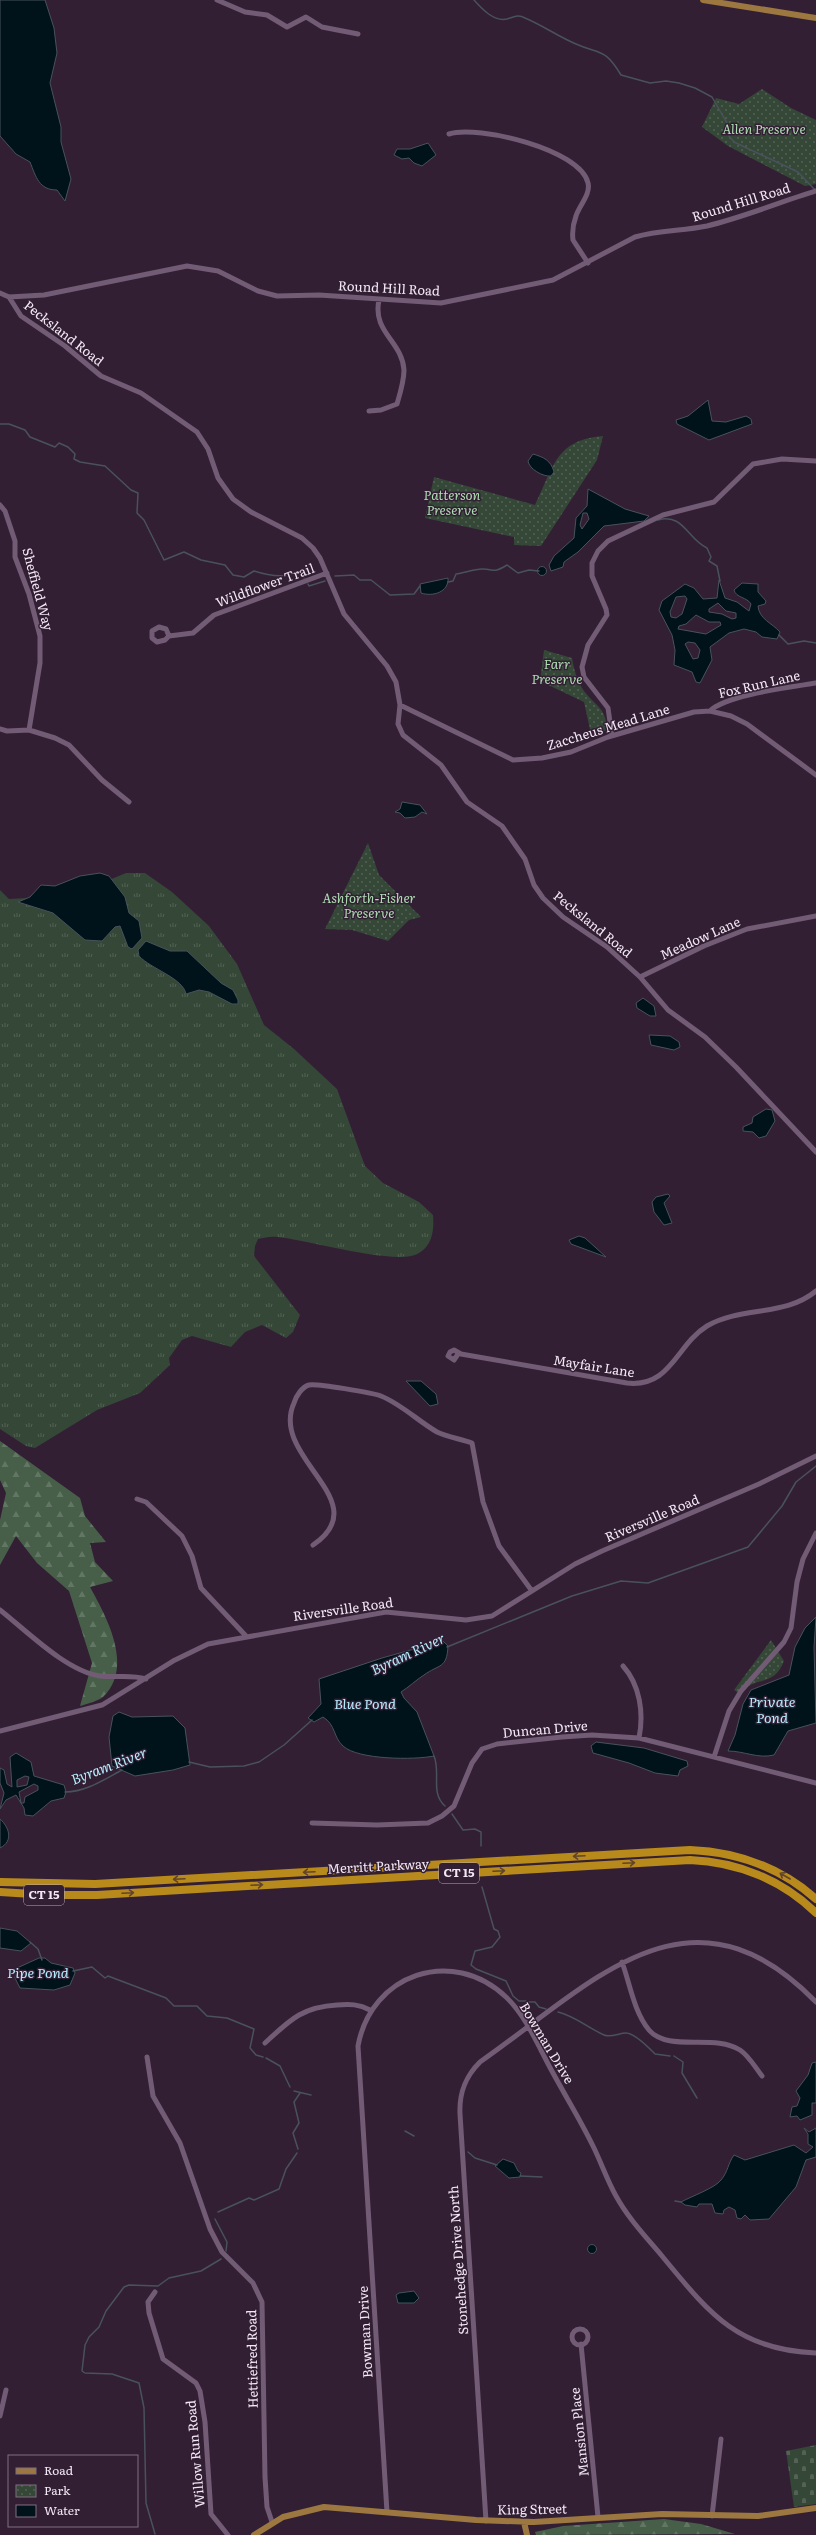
<svg xmlns="http://www.w3.org/2000/svg" width="816" height="2535" viewBox="0 0 816 2535" font-family="Literata,serif">
	<style>
		.grass { fill: url(#grass-tufts) }
		.forest { fill: url(#forest-firs) }
		.cemetery { fill: url(#cemetery-stones) }
		.park { fill: url(#park-dots) }
		.water { fill: #00121a; stroke: #49525c; fill-rule: evenodd }
		.lines { fill: none; stroke-linecap: round; stroke-linejoin: round }
		.stream { stroke: #49525c; stroke-width: 1.5 }
		.minor { stroke: #725b74; stroke-width: 5 }
		.major { stroke: #9c773f; stroke-width: 6 }
		.highway { stroke: #b88a1b; stroke-width: 8 }
		.oneway { stroke: #61442b }
		.labels { text-anchor: middle; stroke-width: 3; stroke-linejoin: round; paint-order: stroke }
		.shield { fill: #321f34; stroke: #baabbb; stroke-width: 1 }
		.shield-label { font-size: 12px; font-weight: bold; fill: #f4e7f5 }
		.park-label { font-size: 13px; font-style: italic; fill: #afdeb3; stroke: #321f34 }
		.street-label { font-size: 13px; fill: #f4e7f5; stroke: #321f34 }
		.water-label { font-size: 14px; font-style: italic; fill: #b6edff; stroke: #321f34 }
	</style>
	<defs>
		<pattern id="grass-tufts" width="24" height="20" patternUnits="userSpaceOnUse"><rect width="24" height="20" fill="#354737"/><path d="M3 7l-1-3M5 7V3M7 7l1-3M15 17l-1-3M17 17v-4M19 17l1-3" fill="none" stroke="#536255"/></pattern>
		<pattern id="forest-firs" width="22" height="20" patternUnits="userSpaceOnUse"><rect width="22" height="20" fill="#475f49"/><path d="M5 1l3.5 6h-7zM16 11l3.5 6h-7z" fill="#627664"/></pattern>
		<pattern id="cemetery-stones" width="16" height="16" patternUnits="userSpaceOnUse"><rect width="16" height="16" fill="#354737"/><path d="M2 7V4a2 2 0 0 1 4 0v3zM10 15v-3a2 2 0 0 1 4 0v3z" fill="#536255"/></pattern>
		<pattern id="park-dots" width="8" height="8" patternUnits="userSpaceOnUse"><rect width="8" height="8" fill="#354737"/><path d="M2 2h.1M6 6h.1" fill="none" stroke="#536255" stroke-width="1.8" stroke-linecap="round"/></pattern>
	</defs>
	<rect width="100%" height="100%" fill="#321f34"/>
	<path class="grass" d="M126 873H145L172 892 209 926 237 964 264 1025 294 1049 337 1089 365 1166 383 1183 419 1202 433 1215C434 1229 433 1245 419 1253 398 1267 305 1239 277 1237 271 1236 264 1238 258 1239L255 1246 254 1256 300 1315 293 1332 286 1338 262 1325 245 1332 231 1347 192 1336 182 1340 169 1358 170 1365 140 1393 97 1410 35 1448 26 1446 0 1429V890L9 899C48 898 90 889 126 873Z"/>
	<path class="forest" d="M0 1441 80 1498 85 1516 106 1542 90 1543 95 1562 113 1581 90 1587C107 1618 134 1667 103 1697 98 1701 87 1704 80 1706L92 1663 69 1591 37 1563 16 1536 0 1565V1520L6 1493 0 1480Z
		M664 2519 701 2524 735 2534 536 2535 535 2532 563 2526Z"/>
	<path class="cemetery" d="M816 2445V2504L794 2507 786 2451Z"/>
	<path class="park" d="M762 89 791 108 816 120V184L805 186 728 146 702 127 716 98 739 104Z
		M603 436 597 460 541 546 514 545V537L425 518 434 477 535 505C554 467 555 440 603 436Z
		M544 650 572 658C574 670 577 681 584 691 596 707 606 707 607 730L591 734 584 702 540 681Z
		M368 843 379 875 421 917 409 920 388 941 352 930 325 929Z
		M771 1640 784 1661C774 1688 754 1675 740 1694L734 1690Z"/>
	<path class="water" d="M0 0H45L54 28 57 53 50 83 61 127V142L71 179 65 201 57 190C39 190 36 177 30 162L16 154 0 136Z
		M428 143 436 155 422 166 414 163 409 158 402 159 394 155 397 149H410Z
		M708 400 712 421 726 422 746 416 751 419 752 424 709 440 677 424 676 420 688 416Z
		M533 454C543 457 551 460 554 472L551 476C543 477 529 469 528 461Z
		M588 489 625 509 649 516 644 521 604 526 578 552 564 562 563 567 551 571 549 565 554 556 574 538 576 518 587 506ZM583 513H587L589 519 582 529 580 525Z
		M537.5 571a4.5 4.5 0 1 1 9 0a4.5 4.5 0 1 1-9 0Z
		M448 578C449 592 433 597 421 593L420 584Z
		M719 580 725 598 737 602 749 611 751 604C747 597 736 598 734 590L742 583 758 584V592L766 601 765 604 758 606C759 619 772 623 780 632L777 639 762 637 756 632 744 629 729 633 710 647 712 660 700 683 696 682 692 672 674 665 675 650 672 635 659 610 662 601 685 584 694 588 703 599 717 598ZM676 597 685 596 687 599 682 614 676 618 671 617 670 612ZM718 603 726 611 736 613V618L732 619 722 614 709 612V609ZM696 615 709 622H720L721 625 706 634 678 629 679 626 686 624ZM688 642 695 643 700 650 698 658 693 659 685 644Z
		M402 802 420 805 427 814 422 812 415 817 405 818 400 813 395 812 400 809Z
		M100 873 109 876 125 897 129 913 139 921 142 938 132 949 128 947 120 926 115 927 102 941 85 940 53 913 18 902 30 897 41 885 55 886 80 876Z
		M146 941 170 951H187L221 983 233 990 238 1000V1004H232L209 992 199 990 186 994C183 978 151 969 139 956L138 950Z
		M643 998 654 1006 656 1016H650L637 1008 636 1003Z
		M649 1035 670 1036 679 1042 680 1047 674 1050 651 1045Z
		M766 1109 772 1110 775 1121 766 1136 759 1138 753 1132 743 1131V1127L752 1123 753 1117Z
		M668 1194 670 1196 664 1203 672 1223 664 1225 654 1212 652 1202 656 1197Z
		M579 1236 585 1238 606 1257 571 1244 569 1240Z
		M406 1381H421L436 1394 438 1404 430 1406Z
		M816 1617 814 1647 816 1723 788 1731 774 1755C758 1759 744 1751 728 1751L735 1735 743 1704 751 1690 789 1675 795 1647 805 1628Z
		M443 1641 448 1646C447 1669 439 1664 424 1675 416 1680 409 1687 401 1692L404 1698 417 1712 434 1756C415 1760 358 1760 343 1746 333 1737 336 1725 323 1717L314 1722 308 1718 321 1704 319 1679 382 1658Z
		M119 1712 132 1717 173 1716 185 1728 190 1765 173 1770 135 1776 112 1766 109 1737 113 1716Z
		M596 1742 644 1748 687 1761 688 1766 680 1770 678 1776 655 1773 629 1763 593 1753 591 1746Z
		M16 1753 31 1762 34 1776 64 1785 66 1792 64 1798 51 1801 33 1816 25 1815 24 1808 16 1795 6 1800 0 1809 4 1793 0 1783V1768L4 1770 7 1784 12 1787 10 1757ZM25 1776 29 1777 27 1785 17 1787V1780ZM34 1784 38 1786V1790L25 1797 24 1803H21L19 1792Z
		M0 1819C9 1827 14 1841 0 1848Z
		M0 1928 17 1931 31 1943 21 1951 0 1948Z
		M39 1958H45L51 1963 73 1968 75 1973 70 1985 54 1990 20 1988 15 1978 17 1968Z
		M816 2062V2103H812V2115L800 2120 797 2116 790 2117 792 2107 797 2106 800 2098 796 2091 808 2075 812 2063Z
		M804 2128 809 2132 816 2128V2157L806 2160 796 2187 769 2219 750 2220 745 2215 741 2219 737 2218 735 2210 729 2207 724 2210 723 2214 715 2213 712 2204H699L697 2207 685 2205 681 2202C692 2196 715 2188 721 2180 728 2172 728 2163 734 2155L745 2160 794 2145 806 2153 813 2147 808 2144V2134Z
		M503 2159 514 2163 518 2171 521 2173 520 2177 509 2178 495 2166Z
		M587.5 2249a4.5 4.5 0 1 1 9 0a4.5 4.5 0 1 1-9 0Z
		M414 2291 419 2298 414 2303H398L396 2295 399 2293Z"/>
	<g class="lines">
		<path class="stream" d="M474 0C482 9 494 22 507 19 514 17 518 14 525 18 542 25 559 37 576 44 601 55 605 48 621 75L650 83 666 81 679 83 695 88 712 97 727 123 729 136 734 142 798 172 815 190
			M0 424H9L25 430 30 437 55 447 59 443 68 447 75 454 74 459 80 462 105 466 131 490 138 493 137 513 144 520 164 560 184 552 201 560 225 565 233 575 244 577 254 571C266 575 278 577 290 575 295 574 298 571 303 572L304 578
			M658 520C684 513 687 539 707 548L711 557 709 561 717 566 720 581
			M335 576 354 575 360 580H371L390 595 414 594 420 586
			M448 582 453 581 456 574C464 573 474 569 482 569 496 569 492 574 507 565L518 573 529 570 539 571
			M308 584 309 586 325 581
			M779 635 788 644 804 641 816 643
			M447 1647 572 1596 621 1581 648 1583 748 1547 782 1506 796 1482 816 1466
			M434 1756C441 1773 430 1793 445 1806
			M189 1762 210 1767 244 1766 259 1762 284 1745 312 1720
			M65 1792C86 1792 105 1779 122 1770
			M452 1814 463 1830 475 1829 481 1832V1846
			M482 1887 494 1929 498 1931 500 1937 492 1947 475 1951 471 1965 476 1969 506 1981 513 1996 519 2001H526
			M30 1942 38 1949 42 1960
			M73 1971 92 1967 105 1978 108 1976 166 1998 174 2006H197L207 2016 227 2018 254 2029 250 2048 256 2055 263 2057
			M529 2002H535L539 2007 546 2009
			M558 2012C575 2016 588 2028 604 2035 611 2038 619 2033 626 2033 635 2033 649 2048 655 2054L670 2056
			M674 2056 683 2062 682 2073 697 2098
			M266 2058 280 2066 290 2087
			M294 2091 311 2095
			M405 2131 414 2136
			M298 2149 293 2133 299 2123 294 2102 300 2093
			M468 2152 475 2158 497 2165
			M520 2176 542 2177
			M675 2201 681 2202
			M218 2212 249 2198 254 2200 279 2189 286 2169 297 2153
			M215 2219 227 2242 226 2251
			M155 2534 146 2503 144 2408 139 2383 112 2374 85 2373 82 2371 85 2345 89 2337 99 2327 106 2311 124 2287 129 2285 158 2286 169 2278 201 2271 221 2259"/>
		<path class="minor" d="M217 0 245 12 267 15 287 27 306 17 322 27 358 34
			M449 134C478 125 580 149 588 183 591 194 579 206 576 216 573 224 572 232 573 240L588 263
			M0 293 9 297 44 295 187 266 218 271 258 291 277 296 319 295 441 303 553 280 635 237C658 230 683 231 707 226 744 217 780 202 816 191
			M9 297 21 316 65 346 101 376 141 393 197 432 208 449 218 478 233 499 251 512 302 538 313 548 320 558 344 614 387 666 396 682 400 705 398 724 403 735 441 765 467 802 502 826 525 859 534 885 543 898 563 917 607 947 640 977 668 1010 705 1037 736 1067 816 1152
			M369 411 381 410 397 404C400 394 404 381 404 370 402 341 372 332 379 300
			M0 505 5 511 15 541V557L29 594 40 636V663L29 730
			M169 636 165 640 157 642 152 638V631L159 627 166 629 169 636 193 633 214 615 327 573
			M400 705 513 760 542 758 571 752 608 737 694 712 710 711 731 716 747 724 816 775
			M710 711C725 695 792 687 816 683
			M0 729 7 731 29 730 55 738 69 745 102 780 129 802
			M612 736 608 708 584 677 582 667 588 645 607 615 606 609 592 576V563L598 551 608 541 663 515 714 502 753 464 782 459 816 461
			M640 977 704 946 747 929 816 916
			M458 1354 454 1360 448 1356 450 1352 454 1350 461 1354 627 1383C671 1388 676 1345 707 1326 741 1306 785 1317 816 1291
			M137 1499 146 1502 182 1536 192 1556 201 1588 246 1636
			M313 1545C378 1501 269 1458 294 1403 296 1396 302 1387 309 1385 316 1383 373 1393 381 1396 401 1404 418 1421 437 1432 447 1437 461 1439 472 1443L483 1502 499 1546 532 1591
			M0 1610C27 1631 66 1671 100 1676 116 1678 130 1674 146 1679
			M623 1666C640 1685 644 1713 639 1738
			M0 1731 102 1705 173 1661 208 1644 386 1612 466 1620 492 1616 575 1564 602 1551 759 1484 816 1456
			M714 1757 729 1711 741 1691 784 1642 791 1628 797 1582 803 1559 816 1533
			M312 1823 377 1825 428 1823 442 1816 454 1806 472 1763 482 1749 497 1744 562 1737 592 1735 639 1738 816 1783
			M622 1962C630 1984 634 2012 649 2030 669 2053 714 2033 740 2050 749 2056 755 2067 762 2076
			M265 2043C290 2020 302 2007 337 2005 350 2004 359 2004 370 2010
			M147 2057 153 2096 180 2143 210 2229 222 2252 253 2283 262 2302 265 2477 267 2507 272 2522
			M155 2292 148 2302 149 2313 163 2359 196 2383 200 2391 205 2422 211 2514 228 2535
			M572 2337a8 8 0 1 1 16 0a8 8 0 1 1-16 0Z
			M581 2344 598 2517
			M0 2416 6 2390
			M387 2512 358 2046C371 1974 452 1946 506 1997 527 2017 539 2048 553 2073 566 2097 581 2121 593 2146 601 2162 607 2180 616 2196 628 2218 646 2237 662 2256 709 2313 737 2350 816 2353
			M712 2516 721 2439
			M486 2521 460 2114C459 2093 465 2077 480 2062 592 1984 689 1872 816 2002"/>
		<path class="major" d="M703 0 816 18
			M524 2522 527 2535
			M254 2535 283 2517 324 2507 476 2520 534 2522 662 2514 758 2516 816 2508"/>
		<path class="highway" d="M0 1882 95 1884 690 1850C737 1852 781 1868 816 1899
			M0 1892 48 1895H97L690 1860C738 1862 782 1880 816 1913"/>
	</g>
	<defs><path id="oneway-shaft" d="M-6 0H5M1.5-3L5.5 0L1.5 3" fill="none" stroke-width="1.6" stroke-linecap="round" stroke-linejoin="round"/></defs>
	<g class="oneway">
		<use href="#oneway-shaft" transform="translate(579 1856) rotate(177)"/>
		<use href="#oneway-shaft" transform="translate(629 1863) rotate(-3)"/>
		<use href="#oneway-shaft" transform="translate(499 1871) rotate(-3)"/>
		<use href="#oneway-shaft" transform="translate(309 1872) rotate(177)"/>
		<use href="#oneway-shaft" transform="translate(785 1876) rotate(-150)"/>
		<use href="#oneway-shaft" transform="translate(179 1879) rotate(177)"/>
		<use href="#oneway-shaft" transform="translate(257 1885) rotate(-3)"/>
		<use href="#oneway-shaft" transform="translate(128 1893) rotate(-3)"/>
	</g>
	<g class="labels">
		<g class="shield">
			<rect x="439" y="1863" width="40" height="20" rx="3"/>
			<rect x="24" y="1885" width="40" height="20" rx="3"/>
		</g>
		<g class="shield-label">
			<text x="459" y="1877">CT 15</text>
			<text x="44" y="1899">CT 15</text>
		</g>
		<g class="park-label">
			<text x="764" y="134">Allen Preserve</text>
			<text x="452" y="500">Patterson<tspan x="452" dy="15">Preserve</tspan></text>
			<text x="557" y="669">Farr<tspan x="557" dy="15">Preserve</tspan></text>
			<text x="369" y="903">Ashforth-Fisher<tspan x="369" dy="15">Preserve</tspan></text>
		</g>
		<g class="street-label">
			<text transform="translate(741 202) rotate(-17)" y="5">Round Hill Road</text>
			<text transform="translate(389 288) rotate(3)" y="5">Round Hill Road</text>
			<text transform="translate(64 333) rotate(38)" y="5">Pecksland Road</text>
			<text transform="translate(265 585) rotate(-20)" y="5">Wildflower Trail</text>
			<text transform="translate(38 589) rotate(75)" y="5">Sheffield Way</text>
			<text transform="translate(759 684) rotate(-13)" y="5">Fox Run Lane</text>
			<text transform="translate(608 727) rotate(-17)" y="5">Zaccheus Mead Lane</text>
			<text transform="translate(593 924) rotate(39)" y="5">Pecksland Road</text>
			<text transform="translate(700 938) rotate(-24)" y="5">Meadow Lane</text>
			<text transform="translate(594 1366) rotate(9)" y="5">Mayfair Lane</text>
			<text transform="translate(652 1518) rotate(-23)" y="5">Riversville Road</text>
			<text transform="translate(343 1609) rotate(-8)" y="5">Riversville Road</text>
			<text transform="translate(545 1729) rotate(-5)" y="5">Duncan Drive</text>
			<text transform="translate(378 1866) rotate(-3)" y="5">Merritt Parkway</text>
			<text transform="translate(547 2043) rotate(59)" y="5">Bowman Drive</text>
			<text transform="translate(458 2260) rotate(-94)" y="5">Stonehedge Drive North</text>
			<text transform="translate(365 2332) rotate(-93)" y="5">Bowman Drive</text>
			<text transform="translate(252 2359) rotate(-91)" y="5">Hettiefred Road</text>
			<text transform="translate(579 2432) rotate(-96)" y="5">Mansion Place</text>
			<text transform="translate(195 2454) rotate(-95)" y="5">Willow Run Road</text>
			<text transform="translate(532 2509) rotate(-1)" y="5">King Street</text>
		</g>
		<g class="water-label">
			<text transform="translate(408 1654) rotate(-25)" y="5">Byram River</text>
			<text x="772" y="1707">Private<tspan x="772" dy="16">Pond</tspan></text>
			<text x="365" y="1709">Blue Pond</text>
			<text transform="translate(109 1766) rotate(-21)" y="5">Byram River</text>
			<text x="38" y="1978">Pipe Pond</text>
		</g>
	</g>
	<rect x="8" y="2455" width="130" height="72" fill="#321f34" stroke="#806f81"/>
	<rect x="16" y="2468" width="20" height="6" fill="#9c773f" stroke="#806f81"/>
	<text x="44" y="2475" font-size="12" fill="#f4e7f5">Road</text>
	<rect x="16" y="2485" width="20" height="12" fill="url(#park-dots)" stroke="#806f81"/>
	<text x="44" y="2495" font-size="12" fill="#f4e7f5">Park</text>
	<rect x="16" y="2505" width="20" height="12" fill="#00121a" stroke="#806f81"/>
	<text x="44" y="2515" font-size="12" fill="#f4e7f5">Water</text>
</svg>
